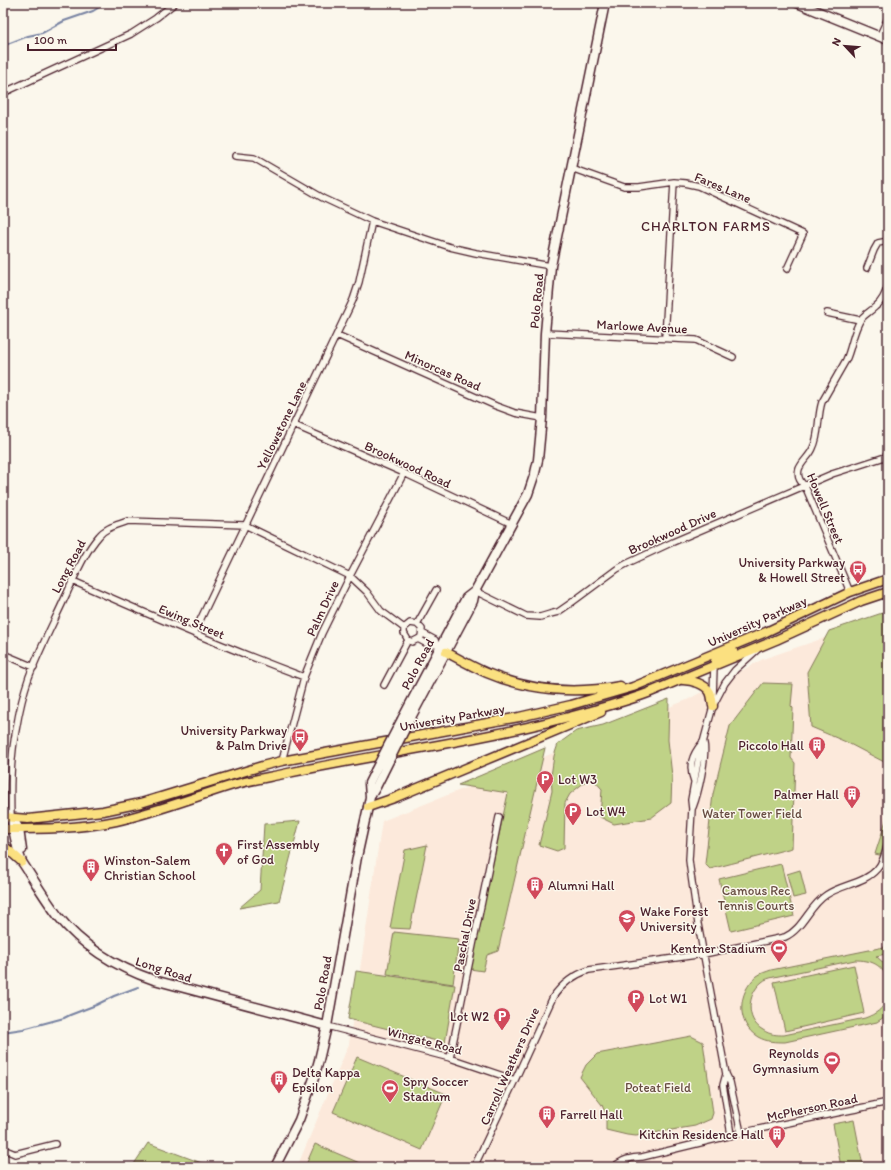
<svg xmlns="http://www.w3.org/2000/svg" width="891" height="1170" viewBox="0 0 891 1170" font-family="Itim,sans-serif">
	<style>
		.built { fill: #fce9db }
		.green { fill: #bfd287; stroke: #847859 }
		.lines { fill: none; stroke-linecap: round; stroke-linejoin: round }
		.stream { stroke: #7883a2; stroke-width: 2 }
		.minor-casing { stroke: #4a1f2b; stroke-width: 8 }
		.secondary-casing { stroke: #4a1f2b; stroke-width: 11 }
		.primary-casing { stroke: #4a1f2b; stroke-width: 11 }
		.minor { stroke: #fbf7ec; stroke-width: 5.5 }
		.secondary { stroke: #fbf7ec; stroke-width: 8 }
		.primary { stroke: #fbe080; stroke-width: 8 }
		.secondary-bridge-casing { stroke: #4a1f2b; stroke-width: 11; stroke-linecap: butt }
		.secondary-bridge { stroke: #fbf7ec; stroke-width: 8 }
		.labels { text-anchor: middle; stroke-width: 3; stroke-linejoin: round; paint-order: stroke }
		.street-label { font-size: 13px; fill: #4a1f2b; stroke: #fbf7ec }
		.poi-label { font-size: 13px; fill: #4a1f2b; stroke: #fbf7ec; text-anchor: start }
		.park-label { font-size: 13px; fill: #674c42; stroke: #fbf7ec }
		.neighbourhood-label { font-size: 14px; letter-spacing: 1px; fill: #4a1f2b; stroke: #fbf7ec }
	</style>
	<rect width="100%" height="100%" fill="#fbf7ec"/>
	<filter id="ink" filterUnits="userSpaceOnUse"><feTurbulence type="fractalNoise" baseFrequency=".025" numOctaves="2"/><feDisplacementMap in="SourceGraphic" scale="8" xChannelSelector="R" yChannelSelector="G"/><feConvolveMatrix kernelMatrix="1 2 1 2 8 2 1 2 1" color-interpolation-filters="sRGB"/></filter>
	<g filter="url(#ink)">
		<path class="built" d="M888 616V1167H297L349 1044 382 821 687 700 763 659Z"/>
		<path class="green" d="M888 611V764L846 742 811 727 807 672 829 631Z
			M763 683 793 684 791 706 793 708 791 758 795 763 792 848 710 869 705 864 713 794 730 726Z
			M669 699 668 740 672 776 671 803 651 818 614 824 600 817 602 789 591 777 570 794 565 803 564 848 557 851 539 845 552 791 551 776 554 756 558 744 576 731 603 725Z
			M545 748 498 951 487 955 483 971 470 969 508 793 458 785Z
			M888 814V857L875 854Z
			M300 821 279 901 239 908 260 890 264 824Z
			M427 845 410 929 390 928 405 850Z
			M781 864 794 916 731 931 719 879Z
			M800 870 806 895 793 898 787 874Z
			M394 932 459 939 453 984 387 974Z
			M884 947 886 954 876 956 888 967V980C882 964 871 960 855 960L774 977C770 978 765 979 762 982 747 994 745 1020 763 1030 770 1035 777 1035 784 1035L865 1018C876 1014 883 1009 888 998V1012L884 1017 877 1022 785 1042C775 1042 767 1042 758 1037 736 1024 737 992 757 976 761 973 766 972 771 970Z
			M854 965 864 1013 785 1031 774 982Z
			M356 971 455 985 445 1043 348 1019Z
			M691 1036 703 1042 713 1113 711 1119 695 1126 636 1136 627 1135 606 1130V1115L602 1105 580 1077 586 1065 597 1054Z
			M357 1057 446 1094 422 1150 333 1112Z
			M854 1120 863 1166 862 1167H841L833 1124Z
			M148 1143 207 1165 206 1167H132Z
			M315 1144 369 1167H305Z"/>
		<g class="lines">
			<path class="stream" d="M3 47 10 43 28 36 42 33 64 21 93 11 106 3
				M3 1032 23 1029 64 1018 70 1015 96 1005 114 996 138 987"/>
			<g class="minor-casing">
				<path id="minor" d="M879 37 888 18
					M3 93 131 34 156 18 175 3
					M235 156 254 158 323 198 372 221 450 247 476 253 551 266
					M571 168 624 187H639L674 182 685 183 699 186 803 234 787 269
					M867 268 874 250 878 243 888 241
					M827 313 860 320
					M545 333 696 340 733 357
					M337 335 496 406 515 413 542 418
					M665 338 674 182
					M294 425 404 473 512 524
					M73 581C149 615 226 648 304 677
					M475 591 526 616 540 617 550 614 558 612 571 603 617 569 628 563 673 542 832 474 888 456
					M850 592 805 486C800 482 797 476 799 469 802 461 810 456 813 448 820 434 817 417 822 402L846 360C852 347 853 331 861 319 865 314 871 311 875 307 882 302 885 294 888 286
					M417 624 436 590
					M194 633 353 300 359 282 372 221
					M422 633 435 640 436 644
					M418 639 421 637 422 629 417 624 410 623 404 628V633L408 640 412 642 418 639 431 646 436 644 440 646
					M3 642 4 639
					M3 654 34 667
					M384 685 408 640
					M713 697 714 666
					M282 761 304 677 322 633 350 576 404 473
					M694 781C688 766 692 755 702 743
					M693 807C698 794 707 757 704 743
					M11 818C10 788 10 759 16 730 19 712 23 694 29 677 40 648 55 620 68 591 77 572 85 552 99 536 106 527 118 525 128 521L245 525 350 576 367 592 381 611 404 628
					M881 863 888 864
					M327 1026 450 1058 515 1080
					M450 1058 499 817
					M726 1074 723 1085 731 1135
					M741 1133 730 1082 726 1074 698 924 690 868 689 860 692 809 691 800 698 761 713 706 725 683 735 670 757 650
					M3 1149 15 1154 55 1144
					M474 1167 515 1080 553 997C562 984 574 975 589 970L704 954 785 937C803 929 809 906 826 895 842 884 864 884 877 869 884 862 885 852 888 843
					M613 1167C623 1160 630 1157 642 1157 675 1149 708 1141 741 1133 790 1122 839 1113 888 1102"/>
			</g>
			<g class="secondary-casing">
				<path id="secondary" d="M797 3 888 40
					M402 719 466 598 475 591
					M408 723 473 601 475 591 528 494 535 473 538 460 542 418 545 333 551 266 605 3
					M370 797 376 787 382 775
					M11 818C14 833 16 848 22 862 34 880 45 899 58 916 83 947 116 967 154 980L327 1026
					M16 824 19 829 22 850
					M275 1167 299 1120 314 1078 319 1060 327 1026 357 857 368 807 370 797 369 783 375 771"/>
			</g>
			<g class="primary-casing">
				<path id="primary" d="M446 652C459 659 473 667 487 673 529 691 576 694 620 686
					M714 666 715 661 718 658 733 651
					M683 680C692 680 705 684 710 692 712 696 712 701 713 706
					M368 807 394 798 601 712
					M3 817 28 819 103 811 141 803 262 766 282 761 519 717 571 705 633 687 766 632 850 592 888 579
					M3 829C40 829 79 829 116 821 156 812 194 797 233 785 251 780 270 777 288 773 389 752 492 739 591 711 610 705 630 700 648 693L776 640 861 601 888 592
					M3 845 22 862"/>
			</g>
			<use href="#minor" class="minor"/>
			<use href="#secondary" class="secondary"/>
			<use href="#primary" class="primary"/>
			<g class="secondary-bridge-casing">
				<path id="secondary-bridge" d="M375 771 402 719
					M382 775 408 723"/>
			</g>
			<use href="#secondary-bridge" class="secondary-bridge"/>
		</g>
	</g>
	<defs>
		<g id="bus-pin" transform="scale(0.9)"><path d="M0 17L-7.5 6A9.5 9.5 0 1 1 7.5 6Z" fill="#d1495b" stroke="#fbf7ec"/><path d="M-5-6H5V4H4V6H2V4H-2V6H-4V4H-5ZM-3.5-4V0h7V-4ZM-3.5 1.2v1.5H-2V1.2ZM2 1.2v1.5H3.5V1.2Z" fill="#fff"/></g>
		<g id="building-pin" transform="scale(0.9)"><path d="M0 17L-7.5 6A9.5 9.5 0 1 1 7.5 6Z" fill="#d1495b" stroke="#fbf7ec"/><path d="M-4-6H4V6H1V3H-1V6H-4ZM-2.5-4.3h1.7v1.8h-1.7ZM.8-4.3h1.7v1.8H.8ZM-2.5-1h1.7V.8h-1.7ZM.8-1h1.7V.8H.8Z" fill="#fff"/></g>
		<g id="parking-pin" transform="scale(0.9)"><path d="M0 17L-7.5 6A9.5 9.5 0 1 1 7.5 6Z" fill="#d1495b" stroke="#fbf7ec"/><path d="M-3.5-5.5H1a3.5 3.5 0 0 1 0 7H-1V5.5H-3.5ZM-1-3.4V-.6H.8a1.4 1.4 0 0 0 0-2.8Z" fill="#fff"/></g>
		<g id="church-pin" transform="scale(0.9)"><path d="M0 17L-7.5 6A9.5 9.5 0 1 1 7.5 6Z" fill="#d1495b" stroke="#fbf7ec"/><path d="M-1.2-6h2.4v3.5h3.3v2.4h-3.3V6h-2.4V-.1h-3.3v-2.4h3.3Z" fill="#fff"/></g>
		<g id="university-pin" transform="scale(0.9)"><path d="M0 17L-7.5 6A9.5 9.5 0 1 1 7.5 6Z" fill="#d1495b" stroke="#fbf7ec"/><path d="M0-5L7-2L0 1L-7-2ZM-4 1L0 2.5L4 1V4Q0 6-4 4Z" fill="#fff"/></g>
		<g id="stadium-pin" transform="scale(0.9)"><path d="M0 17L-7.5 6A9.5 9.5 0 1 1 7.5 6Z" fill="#d1495b" stroke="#fbf7ec"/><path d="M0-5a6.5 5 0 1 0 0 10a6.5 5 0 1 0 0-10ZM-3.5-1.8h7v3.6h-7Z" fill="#fff"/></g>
	</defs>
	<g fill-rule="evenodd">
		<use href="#bus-pin" x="858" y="569"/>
		<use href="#bus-pin" x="300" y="737"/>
		<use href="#building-pin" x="817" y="745"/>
		<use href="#parking-pin" x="545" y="779"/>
		<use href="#building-pin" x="852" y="794"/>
		<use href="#parking-pin" x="573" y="811"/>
		<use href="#church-pin" x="224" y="851"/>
		<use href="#building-pin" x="91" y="867"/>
		<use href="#building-pin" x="535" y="885"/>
		<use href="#university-pin" x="627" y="918"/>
		<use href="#stadium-pin" x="779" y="948"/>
		<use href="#parking-pin" x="636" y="998"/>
		<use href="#parking-pin" x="502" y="1016"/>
		<use href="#stadium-pin" x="832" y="1060"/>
		<use href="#building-pin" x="279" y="1079"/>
		<use href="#stadium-pin" x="390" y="1088"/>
		<use href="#building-pin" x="547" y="1114"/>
		<use href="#building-pin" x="777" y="1134"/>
	</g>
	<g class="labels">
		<g class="street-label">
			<text transform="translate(723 187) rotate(23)" y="5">Fares Lane</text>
			<text transform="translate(536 301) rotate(-85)" y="5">Polo Road</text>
			<text transform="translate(642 326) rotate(3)" y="5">Marlowe Avenue</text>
			<text transform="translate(443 370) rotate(24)" y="5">Minorcas Road</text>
			<text transform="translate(281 425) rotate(-64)" y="5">Yellowstone Lane</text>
			<text transform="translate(408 464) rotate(25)" y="5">Brookwood Road</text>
			<text transform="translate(826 508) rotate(67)" y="5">Howell Street</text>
			<text transform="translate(672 531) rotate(-24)" y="5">Brookwood Drive</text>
			<text transform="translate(68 566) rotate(-62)" y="5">Long Road</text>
			<text transform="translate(322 608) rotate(-65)" y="5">Palm Drive</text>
			<text transform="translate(192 621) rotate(23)" y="5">Ewing Street</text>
			<text transform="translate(757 621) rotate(-24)" y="5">University Parkway</text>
			<text transform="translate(417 664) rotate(-62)" y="5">Polo Road</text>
			<text transform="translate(452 717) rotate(-10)" y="5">University Parkway</text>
			<text transform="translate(464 935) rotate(-79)" y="5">Paschal Drive</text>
			<text transform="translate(164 969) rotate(18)" y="5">Long Road</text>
			<text transform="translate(322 983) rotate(-80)" y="5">Polo Road</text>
			<text transform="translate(425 1040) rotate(15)" y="5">Wingate Road</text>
			<text transform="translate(509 1066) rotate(-66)" y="5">Carroll Weathers Drive</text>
			<text transform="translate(812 1107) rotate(-12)" y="5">McPherson Road</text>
		</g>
		<g class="poi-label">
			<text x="845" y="567" text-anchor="end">University Parkway<tspan x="845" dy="15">&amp; Howell Street</tspan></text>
			<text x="287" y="735" text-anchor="end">University Parkway<tspan x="287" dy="15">&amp; Palm Drive</tspan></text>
			<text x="804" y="750" text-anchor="end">Piccolo Hall</text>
			<text x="558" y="784">Lot W3</text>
			<text x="839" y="799" text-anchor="end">Palmer Hall</text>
			<text x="586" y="816">Lot W4</text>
			<text x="237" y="849">First Assembly<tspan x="237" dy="15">of God</tspan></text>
			<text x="104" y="865">Winston-Salem<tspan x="104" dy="15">Christian School</tspan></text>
			<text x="548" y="890">Alumni Hall</text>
			<text x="640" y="916">Wake Forest<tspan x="640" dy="15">University</tspan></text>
			<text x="766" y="953" text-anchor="end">Kentner Stadium</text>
			<text x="649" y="1003">Lot W1</text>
			<text x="489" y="1021" text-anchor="end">Lot W2</text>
			<text x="819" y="1058" text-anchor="end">Reynolds<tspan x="819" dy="15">Gymnasium</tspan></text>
			<text x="292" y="1077">Delta Kappa<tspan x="292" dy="15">Epsilon</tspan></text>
			<text x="403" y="1086">Spry Soccer<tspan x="403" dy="15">Stadium</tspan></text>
			<text x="560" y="1119">Farrell Hall</text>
			<text x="764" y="1139" text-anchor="end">Kitchin Residence Hall</text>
		</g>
		<g class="park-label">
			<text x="752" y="818">Water Tower Field</text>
			<text x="756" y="895">Camous Rec<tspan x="756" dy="15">Tennis Courts</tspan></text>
			<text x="658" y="1092">Poteat Field</text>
		</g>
		<g class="neighbourhood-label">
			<text x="706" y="231">CHARLTON FARMS</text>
		</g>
	</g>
	<rect width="891" height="1170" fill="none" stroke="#fbf7ec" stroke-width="16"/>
	<rect x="8" y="8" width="875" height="1154" fill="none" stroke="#4a1f2b" stroke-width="1.5" filter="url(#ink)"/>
	<g transform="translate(845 46) rotate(296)" stroke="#fbf7ec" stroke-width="3" paint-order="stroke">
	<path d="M0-3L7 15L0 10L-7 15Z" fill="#4a1f2b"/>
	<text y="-6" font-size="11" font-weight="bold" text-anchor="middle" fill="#4a1f2b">N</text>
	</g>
	<path d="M28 44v6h88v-6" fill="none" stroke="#4a1f2b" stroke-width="2"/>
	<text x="34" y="44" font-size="12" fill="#4a1f2b" stroke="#fbf7ec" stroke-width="3" paint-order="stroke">100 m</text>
</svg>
